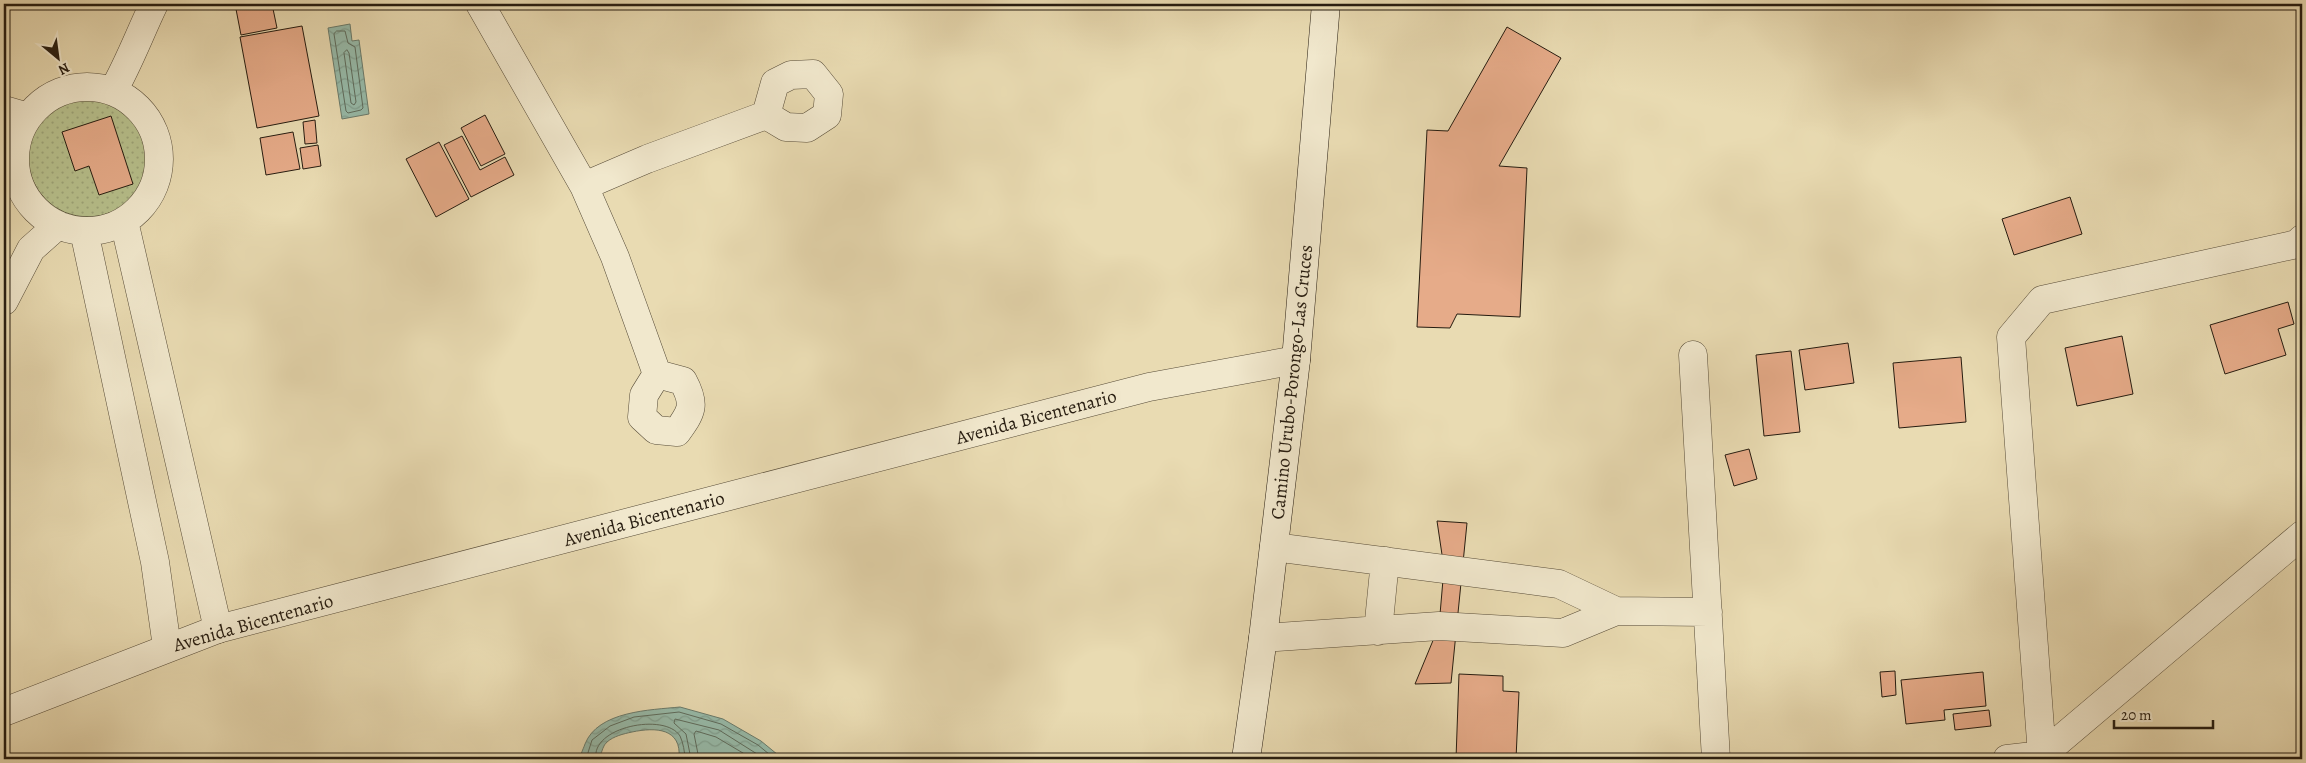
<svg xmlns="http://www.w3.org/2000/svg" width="2306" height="763" viewBox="0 0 2306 763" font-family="Alegreya,serif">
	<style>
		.green { fill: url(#green-dots); stroke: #6e6e4e }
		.water { fill: url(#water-waves); stroke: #6a7b6c }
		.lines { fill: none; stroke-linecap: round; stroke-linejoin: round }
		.shore { stroke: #5e6c5d; stroke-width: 1 }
		.building { fill: #e6ab89; stroke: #261c10 }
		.minor-casing { stroke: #574c38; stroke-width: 29 }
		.tertiary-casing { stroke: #574c38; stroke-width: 29 }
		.secondary-casing { stroke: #261c10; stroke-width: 29 }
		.minor { stroke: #f1e8cd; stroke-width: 28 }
		.tertiary { stroke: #f1e8cd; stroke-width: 28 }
		.secondary { stroke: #f1e8cd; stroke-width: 28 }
		.labels { text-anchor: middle; stroke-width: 4; stroke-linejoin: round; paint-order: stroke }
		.street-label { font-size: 19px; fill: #261c10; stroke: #f1e8cd }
	</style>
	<defs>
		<pattern id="green-dots" width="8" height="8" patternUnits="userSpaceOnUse" patternTransform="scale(1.25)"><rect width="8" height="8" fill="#b7c08c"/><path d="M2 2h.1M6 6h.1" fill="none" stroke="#9da478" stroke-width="1.8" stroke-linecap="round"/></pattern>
		<pattern id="water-waves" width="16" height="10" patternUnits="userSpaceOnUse" patternTransform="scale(1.25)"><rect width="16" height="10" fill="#97bbaa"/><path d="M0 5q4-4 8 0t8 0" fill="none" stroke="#82a091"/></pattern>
	</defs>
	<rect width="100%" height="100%" fill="#e9dbb2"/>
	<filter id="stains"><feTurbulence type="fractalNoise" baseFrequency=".004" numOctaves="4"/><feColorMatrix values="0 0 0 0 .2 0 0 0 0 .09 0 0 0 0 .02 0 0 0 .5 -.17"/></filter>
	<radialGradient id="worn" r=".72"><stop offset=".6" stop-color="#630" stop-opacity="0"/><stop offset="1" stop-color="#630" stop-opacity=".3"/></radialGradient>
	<path class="green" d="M28 157a60 60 0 1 1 120 0a60 60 0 1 1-120 0Z"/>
	<path class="water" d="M350 24 352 41 359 40 369 114 342 119 328 28Z
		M680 707 723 719 761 741 783 759H679C682 728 656 727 632 732 623 734 614 736 607 742 603 745 602 752 600 756L602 759H581C580 754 583 750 585 744 598 711 650 710 680 707Z"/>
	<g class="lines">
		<path class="shore" d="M337 31H345L348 43 355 47 363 108 361 110 348 113 346 111 334 34Z
			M347 50 349 53 356 102 354 105 351 103 344 53Z
			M586 759 592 740 610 726 634 717 679 712 721 724 758 745 775 759
			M596 759C590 727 665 712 680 736 683 742 685 753 685 759
			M691 759 686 734 674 723 675 719 719 730 765 759
			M699 759 694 734 696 731 716 737 753 759"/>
	</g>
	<path class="building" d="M235 4H272L277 28 241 35Z
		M302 26 319 116 257 128 240 37Z
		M1507 27 1561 58 1499 166 1527 168 1520 317 1457 314 1450 328 1417 327 1427 130 1448 131Z
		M485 115 505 154 481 166 461 128Z
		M111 116 133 184 99 195 89 166 75 171 62 132Z
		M315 120 317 143 305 144 303 122Z
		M293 132 300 169 266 175 260 138Z
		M462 136 480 170 505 157 514 175 471 197 444 145Z
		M439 142 469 199 436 217 406 159Z
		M318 145 321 166 303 169 300 148Z
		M2070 197 2082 234 2014 255 2002 219Z
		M2288 302 2294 324 2278 329 2286 355 2225 374 2210 325Z
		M2122 336 2133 394 2077 406 2065 348Z
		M1848 343 1854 383 1805 390 1799 350Z
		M1791 351 1800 432 1764 436 1756 355Z
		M1961 357 1966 422 1899 428 1893 363Z
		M1749 449 1757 479 1734 486 1725 455Z
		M1437 521 1467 523 1451 683 1415 684 1439 626 1444 568Z
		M1895 671 1896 695 1882 697 1880 672Z
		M1983 672 1986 706 1944 710 1945 720 1906 724 1901 680Z
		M1459 674 1503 676V691L1519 692 1516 759H1456Z
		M1989 710 1991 726 1955 730 1953 714Z"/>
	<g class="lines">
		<g class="minor-casing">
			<path id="minor" d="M480 4 584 186 615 257 657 374
				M15 159a72 72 0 1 1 144 0a72 72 0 1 1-144 0Z
				M113 91C129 63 140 33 154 4
				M4 110 28 117
				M584 186 647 159 766 115 786 127 807 128 827 115 829 94 813 74 791 75 775 83 766 115
				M124 221 218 629
				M84 231 155 562 167 647
				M4 301 31 249 58 225
				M1693 355 1716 759
				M657 374 683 381C696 405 692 411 677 432L656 430 642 417 644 395Z
				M1274 547 1559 584 1616 611
				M1378 631 1385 561
				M1263 638 1439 626 1563 633 1616 611 1708 612
				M2042 755 2011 337 2042 300 2297 244 2302 239
				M2007 759 2042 755 2302 535"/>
		</g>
		<g class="tertiary-casing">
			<path id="tertiary" d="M4 712 218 629 1149 387 1296 360"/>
		</g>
		<g class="secondary-casing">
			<path id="secondary" d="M1246 759 1263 638 1296 360 1326 4"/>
		</g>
		<use href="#minor" class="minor"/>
		<use href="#tertiary" class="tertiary"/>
		<use href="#secondary" class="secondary"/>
	</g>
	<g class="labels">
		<g class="street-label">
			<text transform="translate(1291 382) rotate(-84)" y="7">Camino Urubo-Porongo-Las Cruces</text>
			<text transform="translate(1036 416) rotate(-15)" y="7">Avenida Bicentenario</text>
			<text transform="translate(644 518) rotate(-15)" y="7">Avenida Bicentenario</text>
			<text transform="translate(253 622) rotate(-16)" y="7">Avenida Bicentenario</text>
		</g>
	</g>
	<rect width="2306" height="763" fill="none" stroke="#e9dbb2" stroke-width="20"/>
	<rect x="5" y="5" width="2296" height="753" fill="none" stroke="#261c10" stroke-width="2.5"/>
	<rect x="10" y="10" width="2286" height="743" fill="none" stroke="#261c10"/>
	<g transform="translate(58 58) rotate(151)" stroke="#f1e8cd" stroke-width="4" paint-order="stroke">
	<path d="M0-4L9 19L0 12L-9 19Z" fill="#261c10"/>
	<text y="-8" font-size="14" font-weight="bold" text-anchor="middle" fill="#261c10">N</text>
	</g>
	<path d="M2114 720v8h99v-8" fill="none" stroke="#261c10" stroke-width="2.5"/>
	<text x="2121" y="720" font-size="15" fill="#261c10" stroke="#f1e8cd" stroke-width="4" paint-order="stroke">20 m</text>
	<rect width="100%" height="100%" filter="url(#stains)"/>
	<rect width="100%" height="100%" fill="url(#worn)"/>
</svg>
